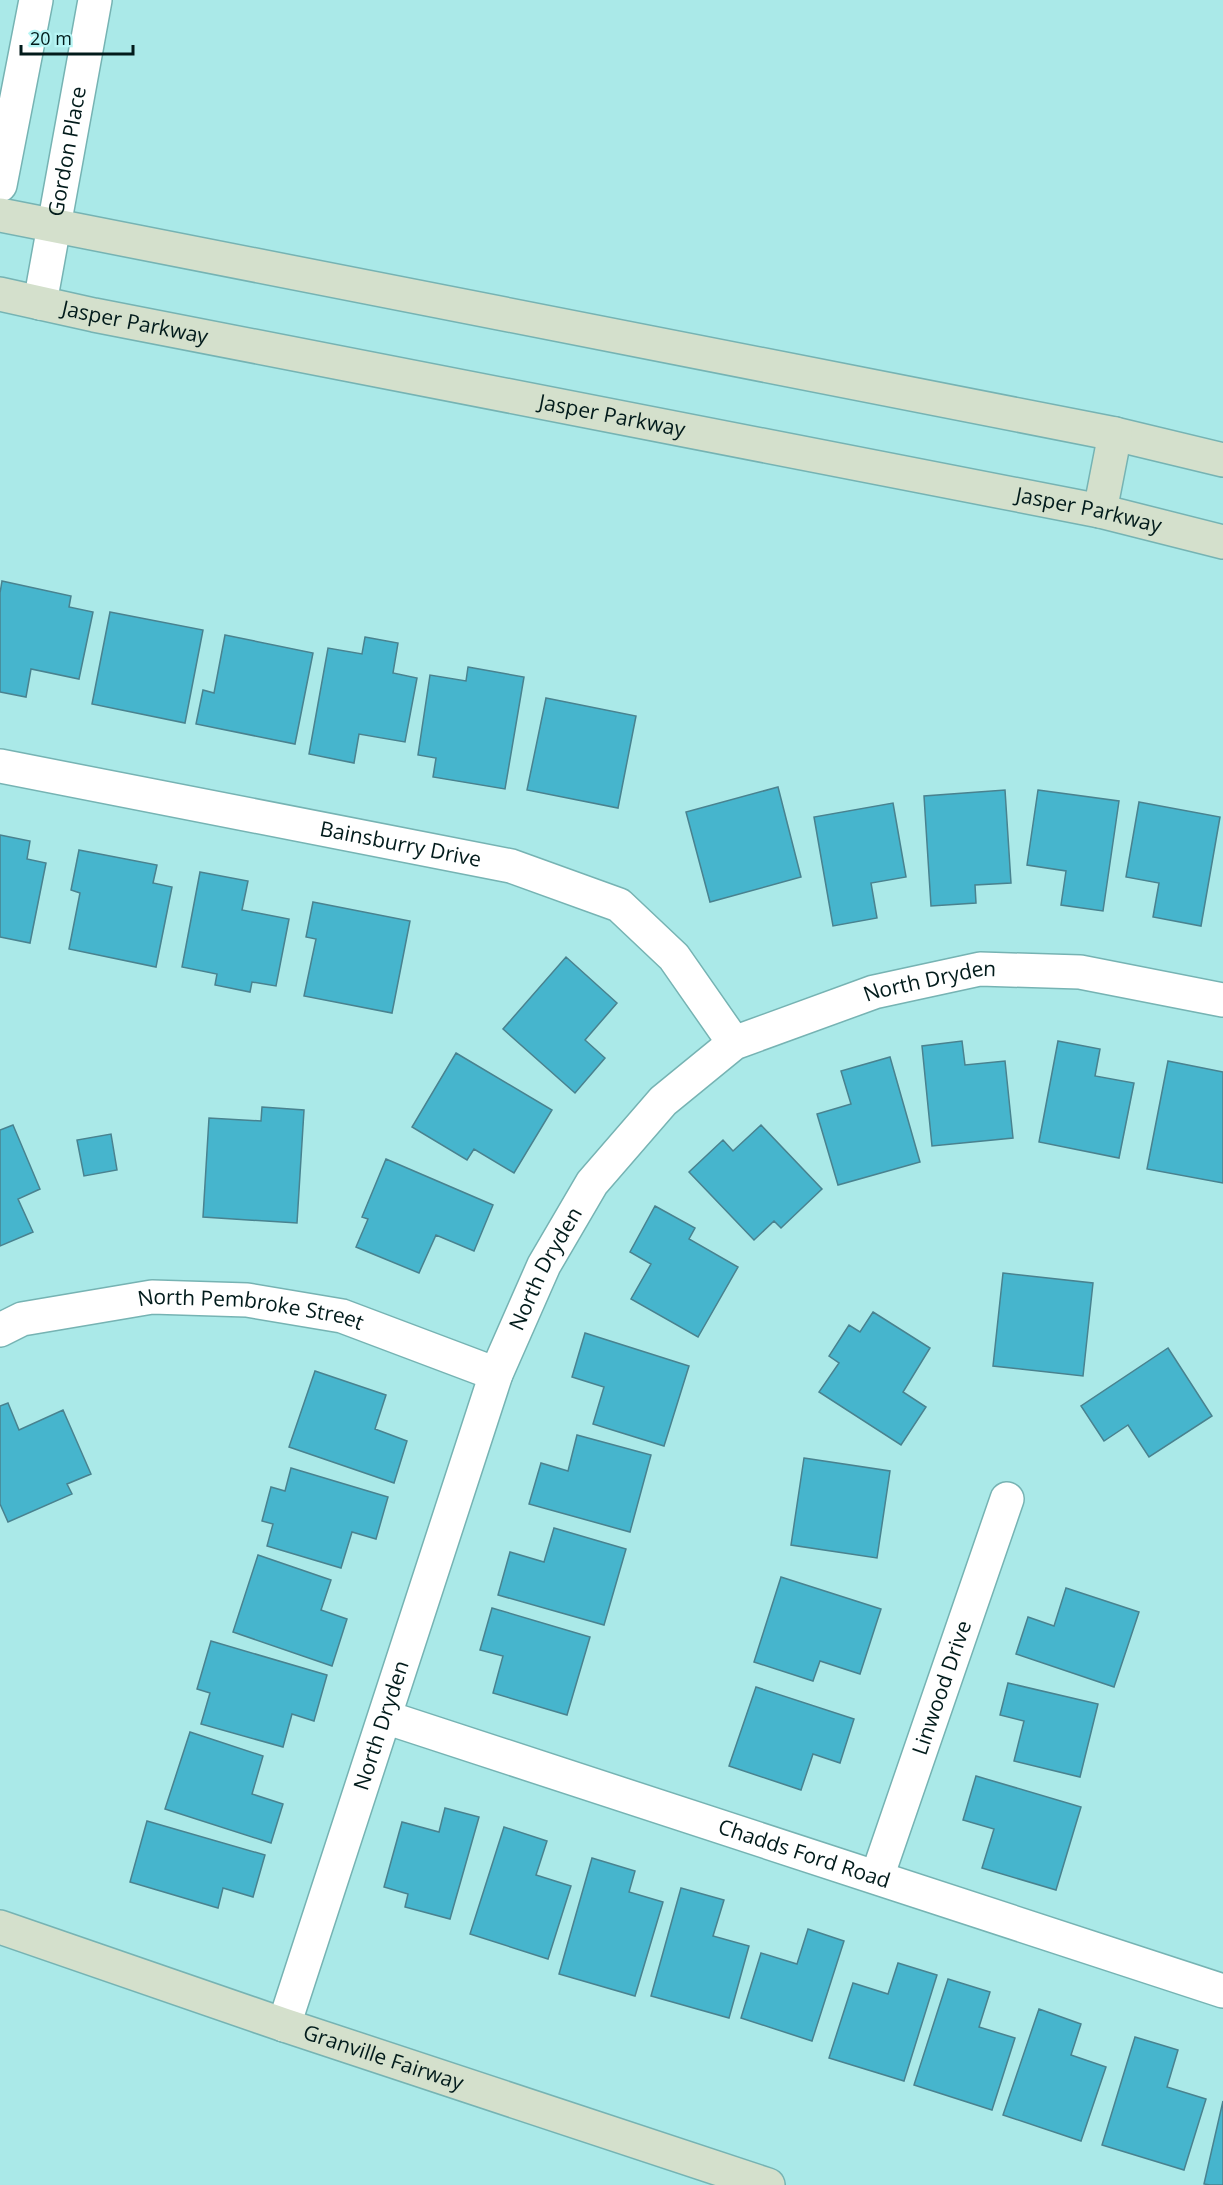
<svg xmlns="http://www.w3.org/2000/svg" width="1223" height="2185" viewBox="0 0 1223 2185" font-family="'Open Sans',sans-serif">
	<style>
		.building { fill: #46b5cd; stroke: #49828f; stroke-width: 1.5 }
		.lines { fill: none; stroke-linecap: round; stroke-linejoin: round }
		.street-casing { stroke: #76b3b3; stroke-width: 36 }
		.secondary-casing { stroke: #76b3b3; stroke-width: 36 }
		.street { stroke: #fff; stroke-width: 33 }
		.secondary { stroke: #d4e0cc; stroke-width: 33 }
		.labels { text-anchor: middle; stroke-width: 6; stroke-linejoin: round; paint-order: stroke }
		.street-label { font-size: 21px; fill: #021b1b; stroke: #b7f6f5 }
	</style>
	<rect width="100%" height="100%" fill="#aae9e8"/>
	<path class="building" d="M2 581 71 596 69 607 93 612 79 679 31 669 26 697 0 692V593Z
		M110 612 203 630 185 723 92 704Z
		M225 635 313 653 295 744 196 724 203 690 214 693Z
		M365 637 398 643 393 673 417 678 405 742 359 734 354 763 309 754 328 648 362 654Z
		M468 667 524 677 505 789 433 777 436 758 418 755 430 675 466 681Z
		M546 698 636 716 618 808 527 790Z
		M778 787 801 877 710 902 686 812Z
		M1005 790 1011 883 975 885 976 903 931 906 924 796Z
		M1038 790 1119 801 1103 911 1061 905 1066 871 1027 865Z
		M1139 802 1220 817 1201 926 1153 917 1159 883 1126 877Z
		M893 803 906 877 871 883 877 918 833 926 814 817Z
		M0 835 30 841 27 859 46 863 30 943 0 937Z
		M79 850 157 865 153 883 172 887 156 967 69 949 80 893 71 890Z
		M200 872 248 881 242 910 289 919 276 986 252 982 250 992 215 985 217 974 182 967Z
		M313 902 410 921 392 1013 304 996 316 939 306 937Z
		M566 957 617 1003 585 1040 605 1058 575 1093 503 1029Z
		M962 1041 965 1065 1005 1061 1013 1138 932 1146 922 1046Z
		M1058 1041 1100 1049 1095 1076 1134 1083 1119 1158 1039 1142Z
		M456 1053 552 1110 514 1173 474 1149 467 1160 412 1127Z
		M890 1057 920 1162 838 1185 817 1114 851 1104 841 1071Z
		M1168 1061 1223 1072V1183L1147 1169Z
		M262 1107 304 1110 297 1223 203 1217 209 1118 261 1121Z
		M13 1125 40 1189 18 1199 33 1232 0 1246V1130Z
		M761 1125 822 1189 781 1228 774 1221 754 1240 689 1172 723 1140 733 1151Z
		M111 1134 117 1170 84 1176 77 1140Z
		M386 1159 493 1205 474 1251 436 1235 419 1273 356 1247 368 1219 362 1217Z
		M655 1206 695 1228 689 1239 738 1267 698 1337 631 1299 651 1264 630 1252Z
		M1003 1273 1093 1283 1083 1376 993 1366Z
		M873 1312 930 1348 903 1392 926 1407 901 1445 819 1392 839 1363 829 1356 849 1325 860 1332Z
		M585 1333 689 1366 664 1446 593 1424 604 1387 572 1377Z
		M1168 1348 1212 1416 1149 1457 1128 1425 1104 1441 1081 1406Z
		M315 1371 386 1395 375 1429 407 1441 394 1483 289 1447Z
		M8 1403 19 1430 63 1410 91 1474 67 1484 72 1494 8 1522 0 1504V1406Z
		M577 1435 651 1455 630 1532 529 1504 541 1463 568 1471Z
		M804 1458 890 1471 877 1558 791 1545Z
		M291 1468 388 1497 376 1539 352 1532 341 1568 267 1546 273 1524 262 1521 271 1487 285 1491Z
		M554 1528 626 1549 604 1625 498 1595 510 1552 544 1562Z
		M258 1555 331 1580 321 1610 347 1619 332 1666 233 1632Z
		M781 1577 881 1609 860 1674 820 1661 813 1681 754 1662Z
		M1066 1588 1139 1612 1114 1687 1016 1654 1028 1617 1054 1626Z
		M492 1608 590 1637 567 1715 493 1693 503 1656 480 1650Z
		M211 1641 327 1675 314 1721 292 1714 283 1747 201 1724 210 1693 197 1689Z
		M1008 1683 1098 1704 1080 1777 1014 1761 1024 1721 1000 1715Z
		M756 1687 854 1719 840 1763 813 1754 801 1790 729 1766Z
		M190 1732 263 1756 252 1794 283 1804 271 1843 165 1809Z
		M976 1776 1081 1807 1056 1890 982 1868 994 1829 963 1820Z
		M445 1808 479 1817 450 1919 405 1907 408 1894 384 1887 402 1822 439 1832Z
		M147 1821 265 1855 253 1897 223 1888 218 1908 130 1882Z
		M504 1827 547 1841 536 1875 571 1886 548 1959 470 1934Z
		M592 1858 635 1871 629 1892 663 1902 635 1996 559 1974Z
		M681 1888 724 1900 713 1936 749 1946 729 2018 651 1996Z
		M808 1929 844 1941 812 2041 741 2018 761 1953 797 1964Z
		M898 1963 937 1975 904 2081 829 2058 853 1983 888 1994Z
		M948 1979 990 1992 979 2027 1015 2038 992 2110 914 2085Z
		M1039 2009 1081 2024 1071 2055 1106 2067 1081 2141 1003 2115Z
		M1135 2037 1178 2050 1167 2087 1206 2099 1184 2170 1102 2145Z
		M1223 2101V2185H1210L1204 2184Z"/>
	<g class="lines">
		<g class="street-casing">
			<g id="street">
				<path d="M0 185 36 0"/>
				<path id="s1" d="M40 303 95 0"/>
				<path id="s2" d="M0 766 511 866 619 905 674 957 734 1043"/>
				<path id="s3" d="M0 1330 22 1319 152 1297 247 1300 342 1316 496 1374"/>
				<path id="s4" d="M385 1717 1223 1991"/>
				<path id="s5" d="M877 1877 1007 1499"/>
				<path id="s6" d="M284 2025 496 1374 544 1265 592 1183 663 1101 734 1043 874 992 980 969 1080 972 1223 1000"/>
			</g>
		</g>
		<g class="secondary-casing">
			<g id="secondary">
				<path d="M0 215 1115 434 1223 460"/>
				<path id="s7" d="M0 294 94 315 1100 511 1223 542"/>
				<path d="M1100 511 1115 434"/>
				<path id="s8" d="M0 1927 284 2025 768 2185"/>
			</g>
		</g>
		<use href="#street" class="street"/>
		<use href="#secondary" class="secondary"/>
	</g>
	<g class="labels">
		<g class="street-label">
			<text dy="7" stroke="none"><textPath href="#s1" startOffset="154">Gordon Place</textPath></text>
			<text dy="7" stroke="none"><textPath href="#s7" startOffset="138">Jasper Parkway</textPath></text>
			<text dy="7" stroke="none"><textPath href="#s7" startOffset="624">Jasper Parkway</textPath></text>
			<text dy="7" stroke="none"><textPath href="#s7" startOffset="1110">Jasper Parkway</textPath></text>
			<text dy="7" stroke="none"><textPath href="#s2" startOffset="408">Bainsburry Drive</textPath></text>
			<text dy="7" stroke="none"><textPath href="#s6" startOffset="1305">North Dryden</textPath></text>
			<text dy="7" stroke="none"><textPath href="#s6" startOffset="801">North Dryden</textPath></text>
			<text dy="7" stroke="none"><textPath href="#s3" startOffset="256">North Pembroke Street</textPath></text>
			<text dy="7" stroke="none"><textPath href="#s5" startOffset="200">Linwood Drive</textPath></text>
			<text dy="7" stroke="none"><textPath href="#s6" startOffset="315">North Dryden</textPath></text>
			<text dy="7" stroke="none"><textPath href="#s4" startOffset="441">Chadds Ford Road</textPath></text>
			<text dy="7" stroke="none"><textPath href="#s8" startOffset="405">Granville Fairway</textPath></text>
		</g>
	</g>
	<path d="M21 45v9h112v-9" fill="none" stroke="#021b1b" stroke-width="3"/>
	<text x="30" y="45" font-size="18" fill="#021b1b" stroke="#b7f6f5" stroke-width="4.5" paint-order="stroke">20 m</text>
</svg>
